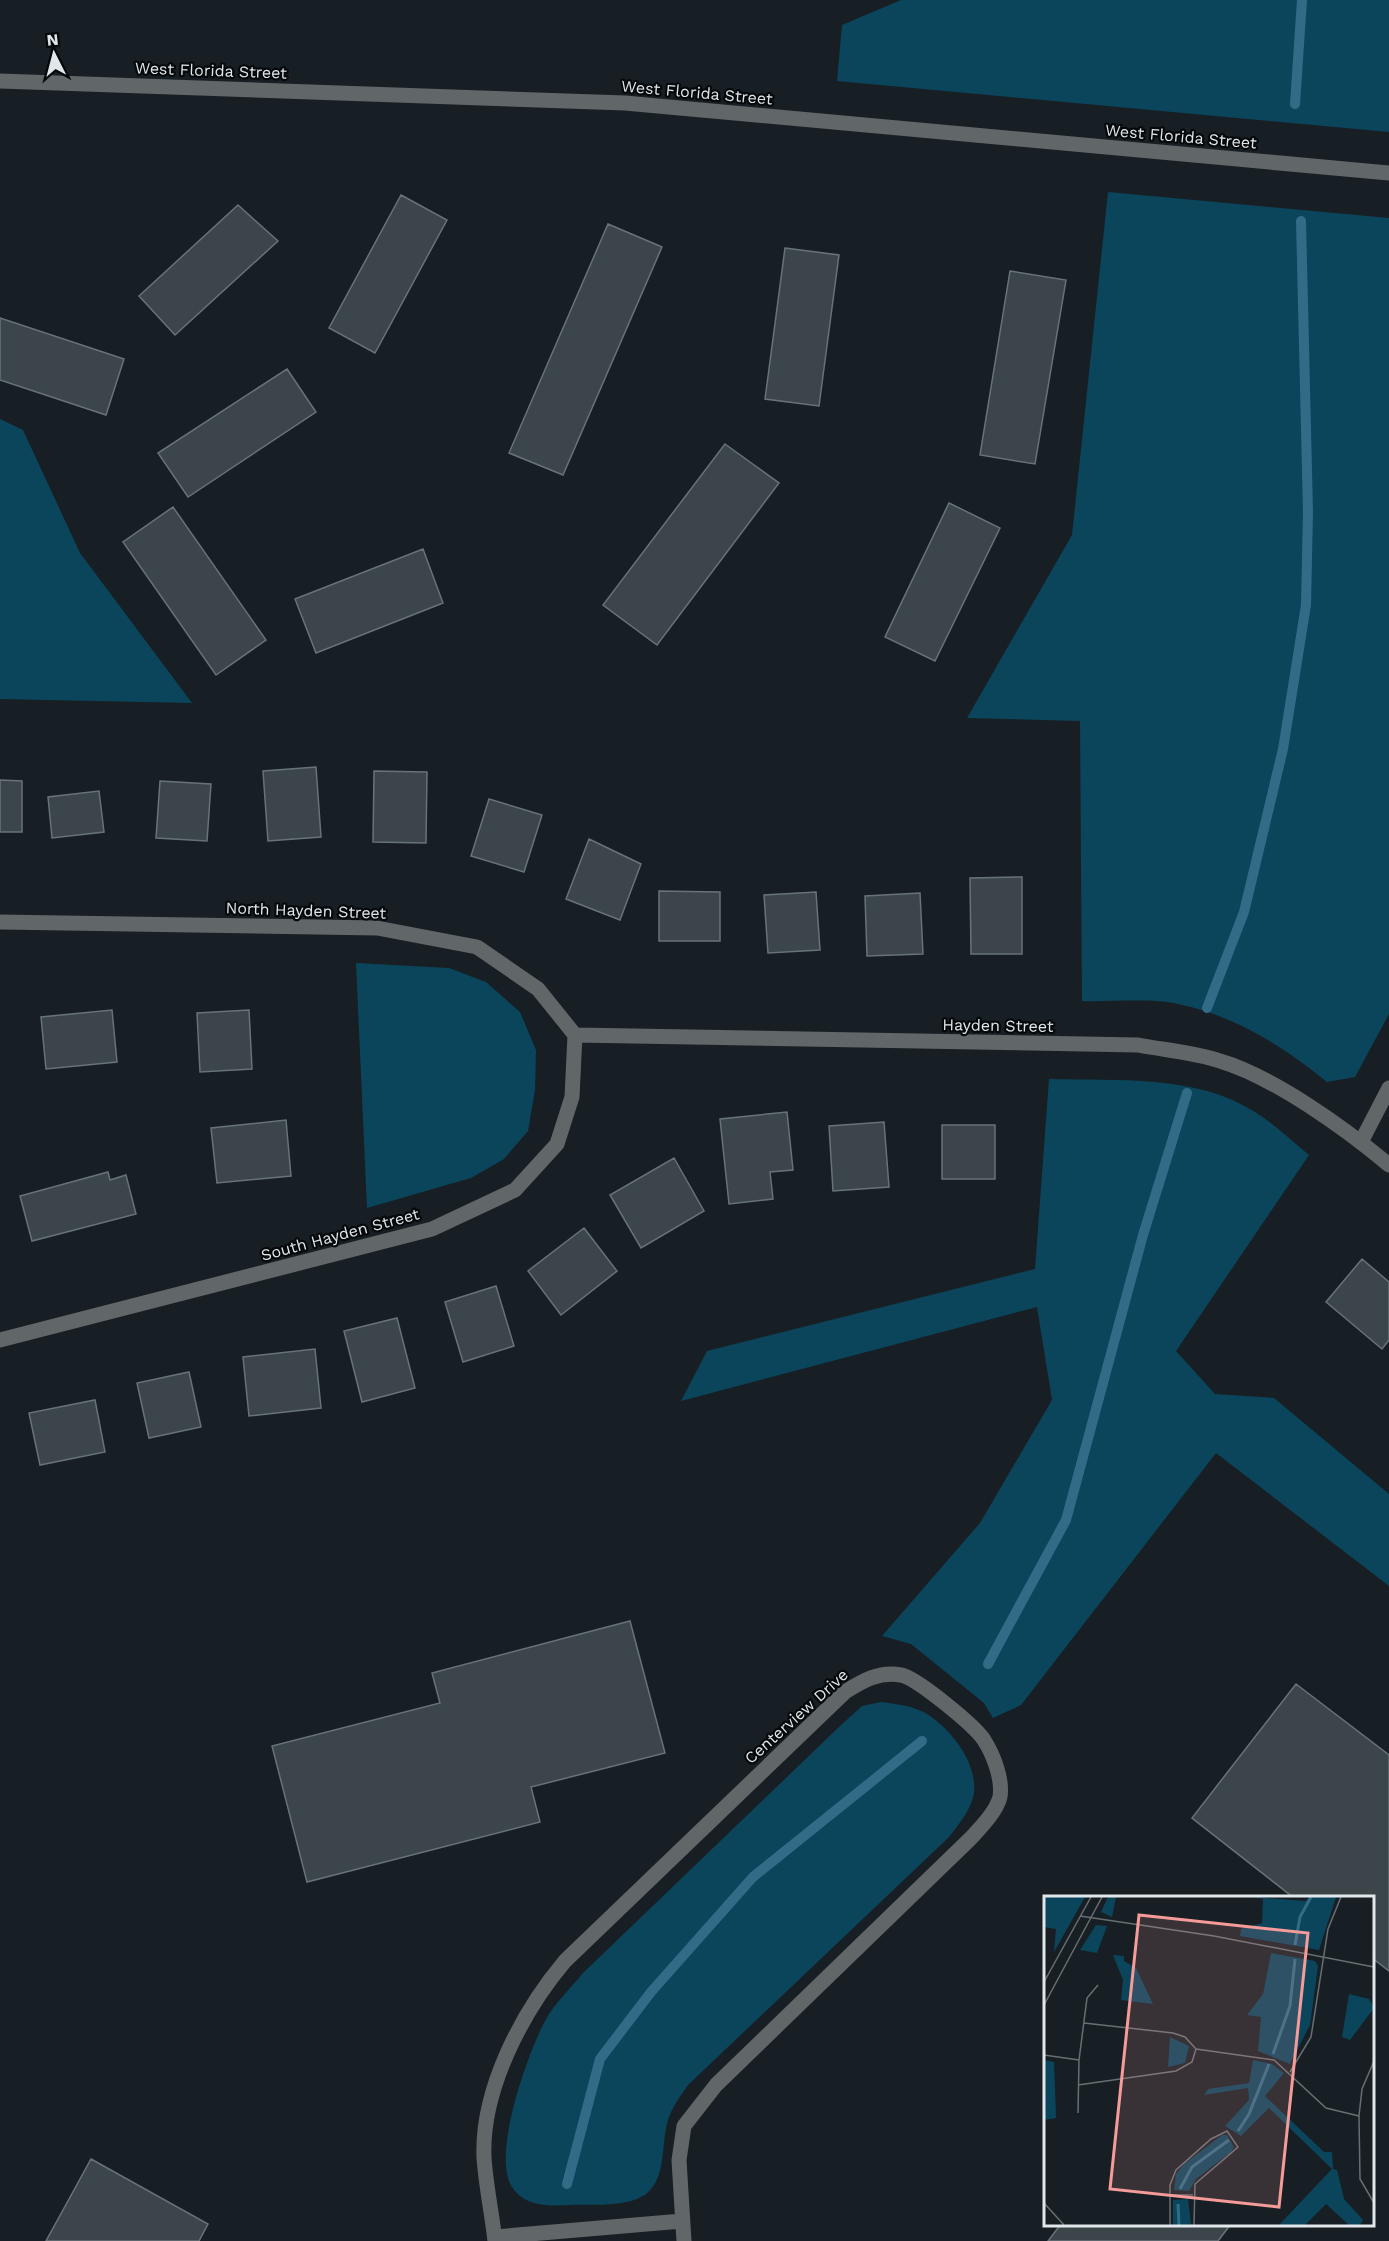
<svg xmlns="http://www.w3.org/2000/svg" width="1389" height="2241" viewBox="0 0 1389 2241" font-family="'Work Sans',sans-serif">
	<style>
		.green { fill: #0b455c }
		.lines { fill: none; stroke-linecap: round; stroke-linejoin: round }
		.stream { stroke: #326b86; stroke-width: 10 }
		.building { fill: #3b454a; stroke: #687378; stroke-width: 1.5 }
		.minor { stroke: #616668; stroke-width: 15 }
		.tertiary { stroke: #616668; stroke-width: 15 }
		.labels { text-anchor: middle; stroke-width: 4.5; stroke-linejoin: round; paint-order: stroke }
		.street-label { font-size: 16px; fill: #e1e7ea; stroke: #06090b }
		.inset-river { fill: none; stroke: #326b86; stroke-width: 3 }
		.inset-road { fill: none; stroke: #686f73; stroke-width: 1.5 }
		.view { fill: #f59b99; fill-opacity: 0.15; stroke: #f59b99; stroke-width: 3 }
		.inset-edge { fill: none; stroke: #e1e7ea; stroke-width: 3 }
	</style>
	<rect width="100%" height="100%" fill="#171f24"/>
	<path class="green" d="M901 0H1389V132L837 81 842 25Z
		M1108 192 1389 218V1014L1355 1077 1327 1082C1282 1046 1236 1016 1178 1004 1153 998 1110 1002 1082 1001L1080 721 967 718 1072 535Z
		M0 419 23 430 80 553 192 703 0 699Z
		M356 963 449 968 486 982 520 1012 536 1050 535 1090 528 1131 504 1159 471 1178 367 1208Z
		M1049 1079C1116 1081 1196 1074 1255 1112 1274 1124 1291 1140 1309 1155L1176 1351 1215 1394 1274 1398 1389 1494V1586L1216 1453 1021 1705 993 1718 984 1703 911 1644 882 1636 980 1523 1052 1400 1037 1307 681 1401 707 1351 1035 1269Z
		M881 1702C897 1704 916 1706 930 1716 953 1732 977 1763 974 1793 971 1810 959 1824 949 1837L688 2085C682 2094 675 2103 671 2112 659 2137 669 2176 646 2194 627 2208 591 2204 569 2205 549 2206 525 2207 512 2187 491 2155 528 2053 545 2021 554 2004 570 1989 582 1974L840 1726 862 1706Z"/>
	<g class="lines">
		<path class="stream" d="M1295 104 1302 0
			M1207 1008 1244 912 1283 749 1306 605 1308 512 1301 221
			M988 1664 1066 1520 1143 1235 1187 1093
			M567 2184 600 2059 651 1992 753 1877 922 1741"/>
	</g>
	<path class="building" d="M401 195 447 220 375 353 329 328Z
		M238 205 278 241 175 335 139 296Z
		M608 224 662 247 563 475 509 453Z
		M785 248 839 255 819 406 765 399Z
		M1010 271 1066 280 1035 464 980 455Z
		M0 318 124 359 106 415 0 380Z
		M287 369 316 412 188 497 158 453Z
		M725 444 779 483 657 645 603 605Z
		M949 503 1000 528 935 661 885 637Z
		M173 507 266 640 216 675 123 542Z
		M423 549 443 603 316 653 295 599Z
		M316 767 321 837 268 841 263 771Z
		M374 771 427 772 426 843 373 842Z
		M0 780 22 781V832H0Z
		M160 781 211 784 207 841 156 838Z
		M99 791 104 832 52 838 48 797Z
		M489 799 542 815 524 872 471 856Z
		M589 839 641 864 620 920 566 899Z
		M1022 877V954H971L970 878Z
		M659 891 720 892V941H659Z
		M816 892 820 950 768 953 764 895Z
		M920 893 923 954 867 956 865 896Z
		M112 1010 117 1062 46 1069 41 1017Z
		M249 1010 252 1069 200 1072 197 1013Z
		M787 1112 793 1170 770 1172 773 1199 729 1204 720 1119Z
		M286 1120 291 1176 217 1183 211 1128Z
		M884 1122 889 1187 833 1191 829 1126Z
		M942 1125H995V1179H942Z
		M674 1158 704 1211 641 1248 610 1195Z
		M108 1172 110 1180 126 1175 136 1214 32 1241 20 1196Z
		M584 1228 617 1271 561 1315 528 1271Z
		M1362 1259 1389 1282V1340L1382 1349 1326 1302Z
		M496 1286 514 1346 463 1362 445 1302Z
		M397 1318 415 1388 362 1402 344 1331Z
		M315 1349 321 1408 249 1416 243 1357Z
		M189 1372 201 1427 149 1438 137 1383Z
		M95 1400 105 1452 40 1465 29 1413Z
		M630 1621 665 1753 531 1787 540 1822 307 1882 272 1746 440 1703 432 1673Z
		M1296 1684 1389 1755V1971L1372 1958V1898H1294L1192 1818Z
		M91 2159 208 2224 199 2241H46Z
		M1061 2224H1231L1218 2241H1048Z"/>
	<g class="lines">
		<path class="minor" d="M0 922 377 928 477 947 538 989 575 1035
			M575 1035 1138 1045C1164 1050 1194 1052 1220 1061 1274 1077 1346 1129 1389 1165
			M1361 1142 1389 1088
			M0 1340 432 1229 515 1190 557 1144 572 1097 575 1035
			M495 2237 682 2221
			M495 2241C492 2214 486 2186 484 2158 481 2090 522 2012 565 1961L845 1692C862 1681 879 1671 901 1675 917 1678 975 1726 984 1740 993 1754 1003 1779 1000 1797 996 1812 981 1827 971 1838L716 2085 684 2126 679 2160 684 2241"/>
		<path class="tertiary" d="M0 81 625 103 1389 173"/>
	</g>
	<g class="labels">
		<g class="street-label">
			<text transform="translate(211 70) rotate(2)" y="6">West Florida Street</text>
			<text transform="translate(697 92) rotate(5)" y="6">West Florida Street</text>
			<text transform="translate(1181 136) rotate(5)" y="6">West Florida Street</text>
			<text transform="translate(306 910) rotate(2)" y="6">North Hayden Street</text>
			<text transform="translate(998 1025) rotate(1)" y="6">Hayden Street</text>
			<text transform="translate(340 1234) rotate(-15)" y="6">South Hayden Street</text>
			<text transform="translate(796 1716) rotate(-42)" y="6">Centerview Drive</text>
		</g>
	</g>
	<g transform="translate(1044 1896)">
		<rect width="330" height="330" fill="#171f24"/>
		<path d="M0 1H41L10 56 12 33 0 31ZM64 1H72L68 21 57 16ZM208 1 262 5 265 1H292L275 54 196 40 197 33 218 27 219 3ZM52 29 63 30 53 57 36 54ZM227 57 271 65 274 70 266 129 246 168 214 155 217 121 203 119 219 98ZM69 59 80 60V65L92 72 109 108 77 104 79 84ZM305 98 325 103 330 112 306 144 298 141ZM126 141 145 150 141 167 124 171ZM0 164 10 166 12 222 0 224ZM209 164 228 168 240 177 221 200 280 256H288L289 273 293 274 300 303 319 324 316 329H305L282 308 261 329H235L288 273 225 212 197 240 181 230 205 204 204 192 160 199 164 193 205 187ZM178 239H183L190 251 187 256 152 283 145 295 130 294 132 278 140 268ZM144 303 147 329H129V304Z" fill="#0b455c"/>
		<path class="inset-river" d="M251 49 256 21 267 1M229 158 246 110 251 63M194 235 205 218 225 168M136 293 148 271 185 244M134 308 135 329"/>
		<path class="inset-road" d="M36 20 170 40 330 71M0 86 47 1M0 109 58 1M40 127 129 137 141 141 152 153M152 153 230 164 282 212 315 220M0 159 35 164M330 165 318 193 315 220 316 283 330 307M246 176 267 141 284 33 297 1M34 189 132 175 148 166 152 153M34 217 35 164 43 102 54 89M126 299H149M0 307 20 329M126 329V289L132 274 167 243 183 235 194 251 151 288 150 329"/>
		<path class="view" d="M95 19 264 37 235 311 66 293Z"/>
		<rect width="330" height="330" class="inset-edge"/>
	</g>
	<g transform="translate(54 54) rotate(354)" stroke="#06090b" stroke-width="4.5" paint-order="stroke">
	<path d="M0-4.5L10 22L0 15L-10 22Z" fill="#e1e7ea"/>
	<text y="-9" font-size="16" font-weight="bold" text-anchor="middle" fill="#e1e7ea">N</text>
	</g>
</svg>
